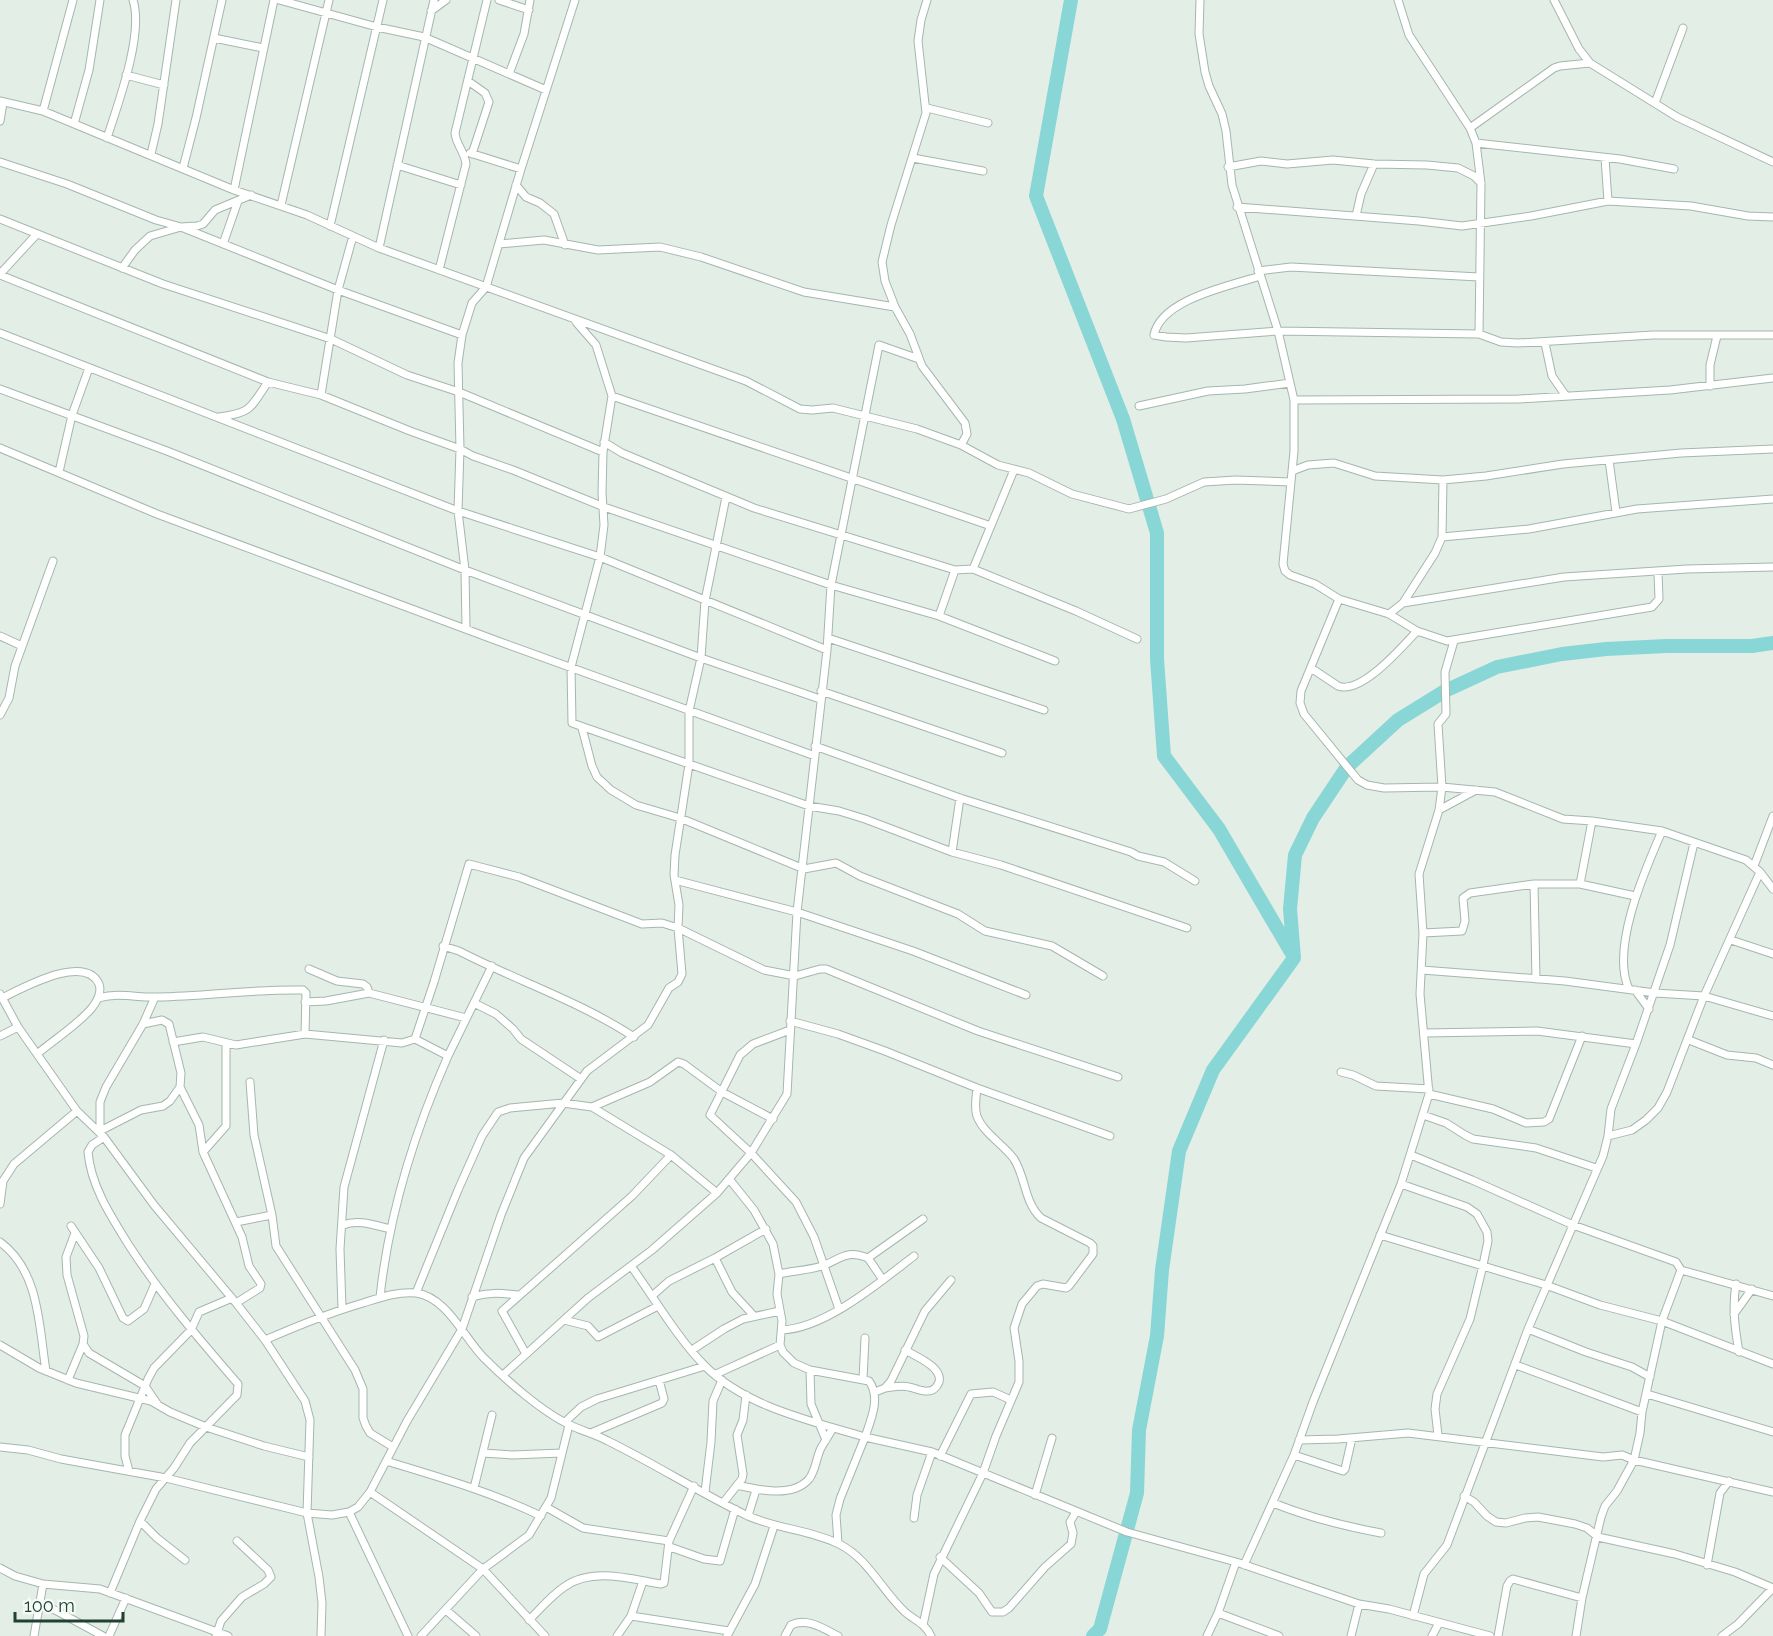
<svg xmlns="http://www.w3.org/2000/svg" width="1773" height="1636" viewBox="0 0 1773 1636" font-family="Raleway,sans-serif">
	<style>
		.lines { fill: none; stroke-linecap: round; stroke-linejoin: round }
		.river { stroke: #88d6d6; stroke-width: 14 }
		.minor-casing { stroke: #a5b7ad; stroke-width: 9 }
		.minor { stroke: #fff; stroke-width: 7 }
	</style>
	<rect width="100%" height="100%" fill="#e3eee7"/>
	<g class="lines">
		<path class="river" d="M1071 0 1036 196 1123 419 1157 533V659L1164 756 1219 829 1291 952
			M1093 1636 1100 1629 1137 1493 1139 1430 1157 1336 1162 1270 1179 1151 1213 1070 1294 958 1290 909 1295 855 1313 818 1347 767 1398 720 1445 691 1497 667 1562 654 1606 649 1666 646H1752L1773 643"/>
		<g class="minor-casing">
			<path id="minor" d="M279 0 377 27 424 37 546 90
				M499 0 529 10
				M927 0 921 20 918 41 926 113 891 225 882 262 885 281 895 307 910 334 922 366 965 423 967 434 961 445
				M1200 0 1199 34 1205 72 1209 86 1222 114 1226 131 1232 185 1278 331 1294 400V451L1283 564 1285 571 1290 575 1315 584 1339 599 1389 614 1417 631 1447 641 1652 607 1659 599 1658 572
				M1398 0 1409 35 1470 128 1476 143 1481 183 1479 334
				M1554 0 1579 49 1590 63 1677 117 1773 162
				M431 11 446 0
				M214 38 263 48
				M509 74 524 34 530 0
				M126 75 164 85
				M468 81 485 93 489 102 472 154
				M0 101 43 111 234 190 307 215 379 248 746 381 800 409 812 410 833 408 917 429 961 445 998 465 1029 473 1072 494 1129 509 1166 499 1204 482 1236 480 1291 482
				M1655 103 1683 28
				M927 108 988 123
				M43 111 73 0
				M0 121 3 103
				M74 124 89 70 100 0
				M1470 128 1554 68 1560 66 1590 63
				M107 138C118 104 144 34 133 0
				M1476 143 1620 159 1674 169
				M470 153 521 169
				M151 154 158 124 176 0
				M913 158 983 171
				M1605 158 1608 201
				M0 162 67 184 156 220 181 227 338 290 462 335
				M397 165 461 185
				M1228 167 1261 161 1287 164 1333 160 1374 164 1427 165 1458 168 1474 176 1481 183
				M183 168 196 118 222 0
				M516 185 526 197 540 203 554 214 565 245
				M234 190 274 0
				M281 205 329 0
				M1237 207 1419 221 1462 226 1531 216 1608 201 1691 206 1748 216 1773 217
				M1356 216 1361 194 1374 164
				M0 219 163 284 331 339 407 375 459 392 603 452
				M330 226 383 0
				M223 244 238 201
				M499 244 544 240 598 250 660 247 701 257 804 292 895 307
				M379 248 434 0
				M122 268 135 250 150 236 181 227 197 226 203 224 215 210 251 195
				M439 270 466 164C465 152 456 145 455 133L487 0
				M1258 271 1291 267 1479 277
				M0 274 37 234
				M0 275 268 382 321 395 410 431 460 449 473 456 513 470 604 507 831 585 939 616 1055 661
				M1260 276C1230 286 1161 299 1154 335L1166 337 1186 338 1278 331 1479 334 1501 342 1518 343 1653 335H1773
				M576 322 596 345 612 396 603 452 602 493 604 525 600 557 571 667 572 723 809 806 839 811 865 819 952 852 1001 865 1187 928
				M0 333 458 511 600 557 827 650
				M1545 343 1552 376 1566 396
				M1710 386V365L1717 336
				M0 389 167 451 465 570 701 658 820 699
				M321 395 338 290 353 236
				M612 396 991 526
				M1294 400 1519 399 1670 390 1773 378
				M1139 406 1208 391 1245 389 1290 383
				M219 417C252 413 250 408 268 382
				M604 442 622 453 754 508 955 570 973 569 1076 611 1137 639
				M0 448 157 514 495 640 815 756
				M1609 460 1616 512
				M1292 471 1308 465 1334 463 1375 476 1443 480 1486 476 1563 464 1681 453 1773 449
				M59 472 72 415 89 368
				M1442 537 1529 529 1637 509 1773 499
				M973 569 1014 470
				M1339 599 1301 691 1300 703 1304 714 1358 780 1367 785 1384 788 1442 787 1495 792 1563 819 1592 821 1662 831 1746 860 1760 872 1773 889
				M1403 603 1564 577 1687 569 1773 567
				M1389 614 1403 603 1435 553 1442 537 1443 480
				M939 616 955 570
				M466 628 465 570 458 511 460 449 458 363 462 335 472 303 486 287 521 169 575 0
				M0 636 22 646
				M828 638 1044 710
				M1311 668 1338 686C1361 695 1402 647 1417 631
				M821 691 1002 753
				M0 715 9 698 15 666 53 561
				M582 728 592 766 597 777 611 790 636 805 680 818 804 869 836 863 860 876 958 914 985 931 1052 946 1103 976
				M815 746 960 798 1131 852 1138 856 1164 862 1195 881
				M1439 810 1476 790
				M952 852 960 798
				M1754 866 1773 816
				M675 880 797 912 913 951 1026 995
				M1534 884 1536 979
				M1580 884 1592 821
				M1423 933 1462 931 1465 921 1463 898 1470 893 1534 884H1580L1635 896
				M1731 940 1773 954
				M443 946 459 951C517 981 579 1001 634 1037
				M309 969 337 981 363 984 367 987 369 993
				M1422 970 1565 981 1655 993 1704 996 1773 1016
				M1629 989C1610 949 1645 870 1662 831
				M1635 990 1649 1009
				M0 994 18 1027 77 1111 104 1137 154 1205 236 1303 265 1340 305 1401 310 1420 307 1513 319 1577 322 1603 321 1636
				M2 998C23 988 85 953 99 984 102 992 97 1002 91 1009 76 1026 55 1039 37 1054
				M98 998C122 992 135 998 158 997 207 996 255 989 303 990L306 993 305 1034
				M305 1002 326 1001 369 993 466 1018
				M474 1003 496 1014 513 1029 521 1039 581 1079
				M790 1021 838 1034 885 1051 977 1088 1110 1136
				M143 1024 162 1020 169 1024 181 1073 180 1087 170 1101 163 1106 141 1110 100 1131V1102L106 1087 143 1024 155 997
				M790 1030 753 1044 740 1055 710 1115 751 1153 796 1202 814 1237 839 1309
				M1425 1033 1537 1031 1636 1044
				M0 1036 18 1027
				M1689 1040 1727 1055 1756 1058 1773 1065
				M173 1042 203 1037 236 1045 305 1034 402 1043 415 1039
				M448 1056 492 966
				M1341 1072 1353 1075 1376 1086 1429 1089
				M250 1082 254 1135 272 1215 276 1246 355 1370 363 1389V1418L366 1426 370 1433 393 1447
				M180 1087 199 1125 203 1152 242 1237 249 1266 261 1284 260 1288 236 1303
				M1429 1094 1493 1109 1526 1123 1544 1122 1549 1119 1582 1036
				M592 1107 650 1082 678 1062 684 1064 722 1092 773 1119
				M1423 1115 1446 1123 1465 1135 1473 1139 1536 1148 1596 1168
				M1608 1136 1632 1130 1646 1120 1658 1108 1667 1092 1704 996 1760 872
				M104 1137 92 1145 88 1152C91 1187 112 1218 130 1247 162 1296 200 1340 238 1384L237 1395 190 1443 174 1468 156 1489 140 1521 110 1593
				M203 1152 226 1126V1043
				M1411 1155 1472 1180 1573 1225 1676 1262 1681 1270 1662 1321 1642 1412 1640 1433 1634 1460 1617 1491 1605 1506 1601 1517 1582 1598 1576 1636
				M1401 1184 1467 1207 1477 1214 1487 1232 1488 1241 1483 1265 1470 1319 1437 1394 1435 1409 1438 1435
				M0 1204 3 1181 14 1164 77 1111
				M236 1222 272 1215
				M343 1225C358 1219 374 1225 390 1229
				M71 1226 99 1268 123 1318 128 1321 144 1309 155 1284
				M1380 1235 1546 1285 1600 1305 1662 1321 1773 1364
				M0 1242C40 1271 39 1328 46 1371
				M715 1258 732 1292 754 1316
				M631 1266C655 1299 676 1336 704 1365 745 1407 812 1421 865 1437 871 1420 881 1397 869 1381L810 1370 794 1363 783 1352 780 1345 782 1321 777 1294 779 1274 773 1244 754 1210 730 1180
				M1681 1270 1773 1296
				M779 1274C793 1271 809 1270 822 1266 841 1259 846 1249 868 1258
				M883 1280 868 1258 923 1219
				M1736 1284C1732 1307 1735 1329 1739 1352
				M416 1293 458 1190 482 1136 498 1112 510 1108 563 1103 592 1107 671 1155
				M652 1296 669 1281 715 1258 766 1229
				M380 1297C389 1214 414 1133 448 1056L415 1039 434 982 469 864 519 877 642 924 662 923 678 928 764 970 795 976 820 969H826L978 1031 1118 1077
				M472 1297C489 1292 501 1293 518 1295
				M342 1308 340 1249 344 1187 384 1040
				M1734 1314 1752 1289
				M564 1320 588 1326 598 1337 658 1306
				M1528 1329 1586 1352 1632 1367 1650 1377
				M782 1330C826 1328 880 1282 914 1256
				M265 1340C297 1326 329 1313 363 1303 379 1298 398 1291 416 1293 447 1297 464 1338 484 1358 506 1380 542 1412 570 1425 582 1431 595 1434 608 1441 655 1464 700 1493 748 1516 778 1529 811 1530 839 1544 868 1558 882 1591 905 1612 914 1620 926 1624 931 1636
				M83 1344 89 1353 145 1386 158 1405
				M0 1345 39 1368 76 1383 151 1401 170 1412 206 1427 264 1446 309 1457
				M692 1350 724 1329 743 1319 780 1311
				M526 1354 502 1311 632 1196 671 1155 717 1193
				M1516 1365 1642 1412
				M810 1370 811 1404 826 1440
				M716 1374 780 1345
				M503 1375 588 1298 652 1250 717 1193 751 1153 787 1094 797 912 827 650 831 585 879 345 919 359
				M863 1379 865 1338
				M68 1380 83 1344 84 1336 67 1275 66 1257 75 1233
				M885 1388C893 1387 901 1385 909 1387 915 1388 922 1392 928 1391 933 1391 937 1387 939 1382 943 1367 915 1356 905 1350
				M875 1392 885 1388 891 1381 925 1311 951 1280
				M1647 1394 1773 1432
				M565 1422 581 1407 597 1399 705 1366
				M591 1433 662 1403 664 1399 659 1380
				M1299 1440 1338 1439 1408 1433 1603 1457 1622 1455 1634 1460 1773 1492
				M0 1447 28 1450 61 1459 166 1478 307 1513 332 1515 349 1512 358 1507 370 1492 407 1421 462 1329 501 1215 524 1158 587 1071 648 1025 669 988 678 982 682 974 678 928 679 905 674 875 675 855 689 764V711L701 658 705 601 726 497
				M483 1453 512 1455 562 1453
				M1294 1455 1343 1471 1345 1469 1352 1438
				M940 1456 971 1394 993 1392 1011 1400
				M386 1461C439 1477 491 1492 541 1516
				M129 1471 125 1456V1435L148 1379 154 1368 191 1330 199 1312 232 1298
				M737 1485C758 1490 793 1498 809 1479 816 1470 816 1458 821 1448 825 1441 829 1435 833 1428
				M474 1488 492 1415
				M370 1492 483 1569 545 1636
				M705 1492 711 1442 713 1401 722 1380
				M1035 1495 1052 1438
				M1464 1496 1474 1502 1487 1516 1496 1522 1506 1523 1525 1518 1538 1517 1575 1524 1587 1528 1598 1537 1675 1554 1735 1572 1773 1588
				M723 1503 742 1479 743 1474 737 1435 743 1420 746 1395
				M1273 1503C1308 1517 1343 1526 1381 1533
				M546 1507 583 1528 669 1541
				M349 1512 408 1636
				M748 1516 756 1490
				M914 1518 917 1495 932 1452
				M140 1521 157 1538 185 1560
				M838 1543 836 1515 840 1499 865 1437 932 1452 1127 1532 1236 1562 1359 1604 1389 1609 1490 1636
				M670 1547 704 1559 720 1561 735 1509
				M940 1557 979 1593 992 1612H1003L1009 1608 1045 1567 1071 1544 1073 1533 1070 1522 1076 1512
				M1244 1565 1294 1455 1313 1402 1401 1184 1429 1094 1420 994 1423 933 1419 874 1439 810 1442 787 1438 724 1446 714 1445 672 1454 641
				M1707 1565 1720 1493 1729 1481
				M0 1568 15 1576 43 1584 100 1589 228 1636
				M40 1606 55 1610 103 1636
				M446 1610 476 1636
				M1218 1613 1279 1636
				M631 1616 729 1631
				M1413 1616 1424 1574 1447 1545 1528 1329 1603 1156 1608 1136 1611 1109 1636 1044 1670 945 1694 843
				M529 1620C540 1609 551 1596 564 1587 592 1567 630 1579 661 1584L664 1583 669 1541 694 1486
				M923 1625 934 1574 983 1473 996 1436 1019 1382V1361L1014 1328 1022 1304 1037 1286 1043 1284 1066 1288 1069 1286 1093 1254V1246L1090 1243 1041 1218C1024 1202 1026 1178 1014 1159 1004 1145 983 1133 977 1116 974 1108 976 1097 977 1088
				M34 1636 43 1584
				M109 1636 126 1598
				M216 1636 221 1621 242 1597 264 1584 271 1577 268 1570 237 1541
				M421 1636 483 1569 529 1535 551 1498 569 1425
				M617 1636 631 1616 643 1581
				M727 1636 755 1584 774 1526
				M785 1636 791 1625C807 1617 824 1629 838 1636
				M1207 1636 1218 1613 1236 1562
				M1351 1636 1359 1604
				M1432 1636 1439 1623
				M1498 1636 1507 1586 1510 1581 1513 1579 1582 1598
				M1722 1636 1738 1624 1773 1588"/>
		</g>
		<use href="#minor" class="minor"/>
	</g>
	<path d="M15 1612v9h108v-9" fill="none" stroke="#214133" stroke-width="3"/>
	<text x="24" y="1612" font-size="18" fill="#214133" stroke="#f4faf6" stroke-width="4.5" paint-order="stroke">100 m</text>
</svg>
